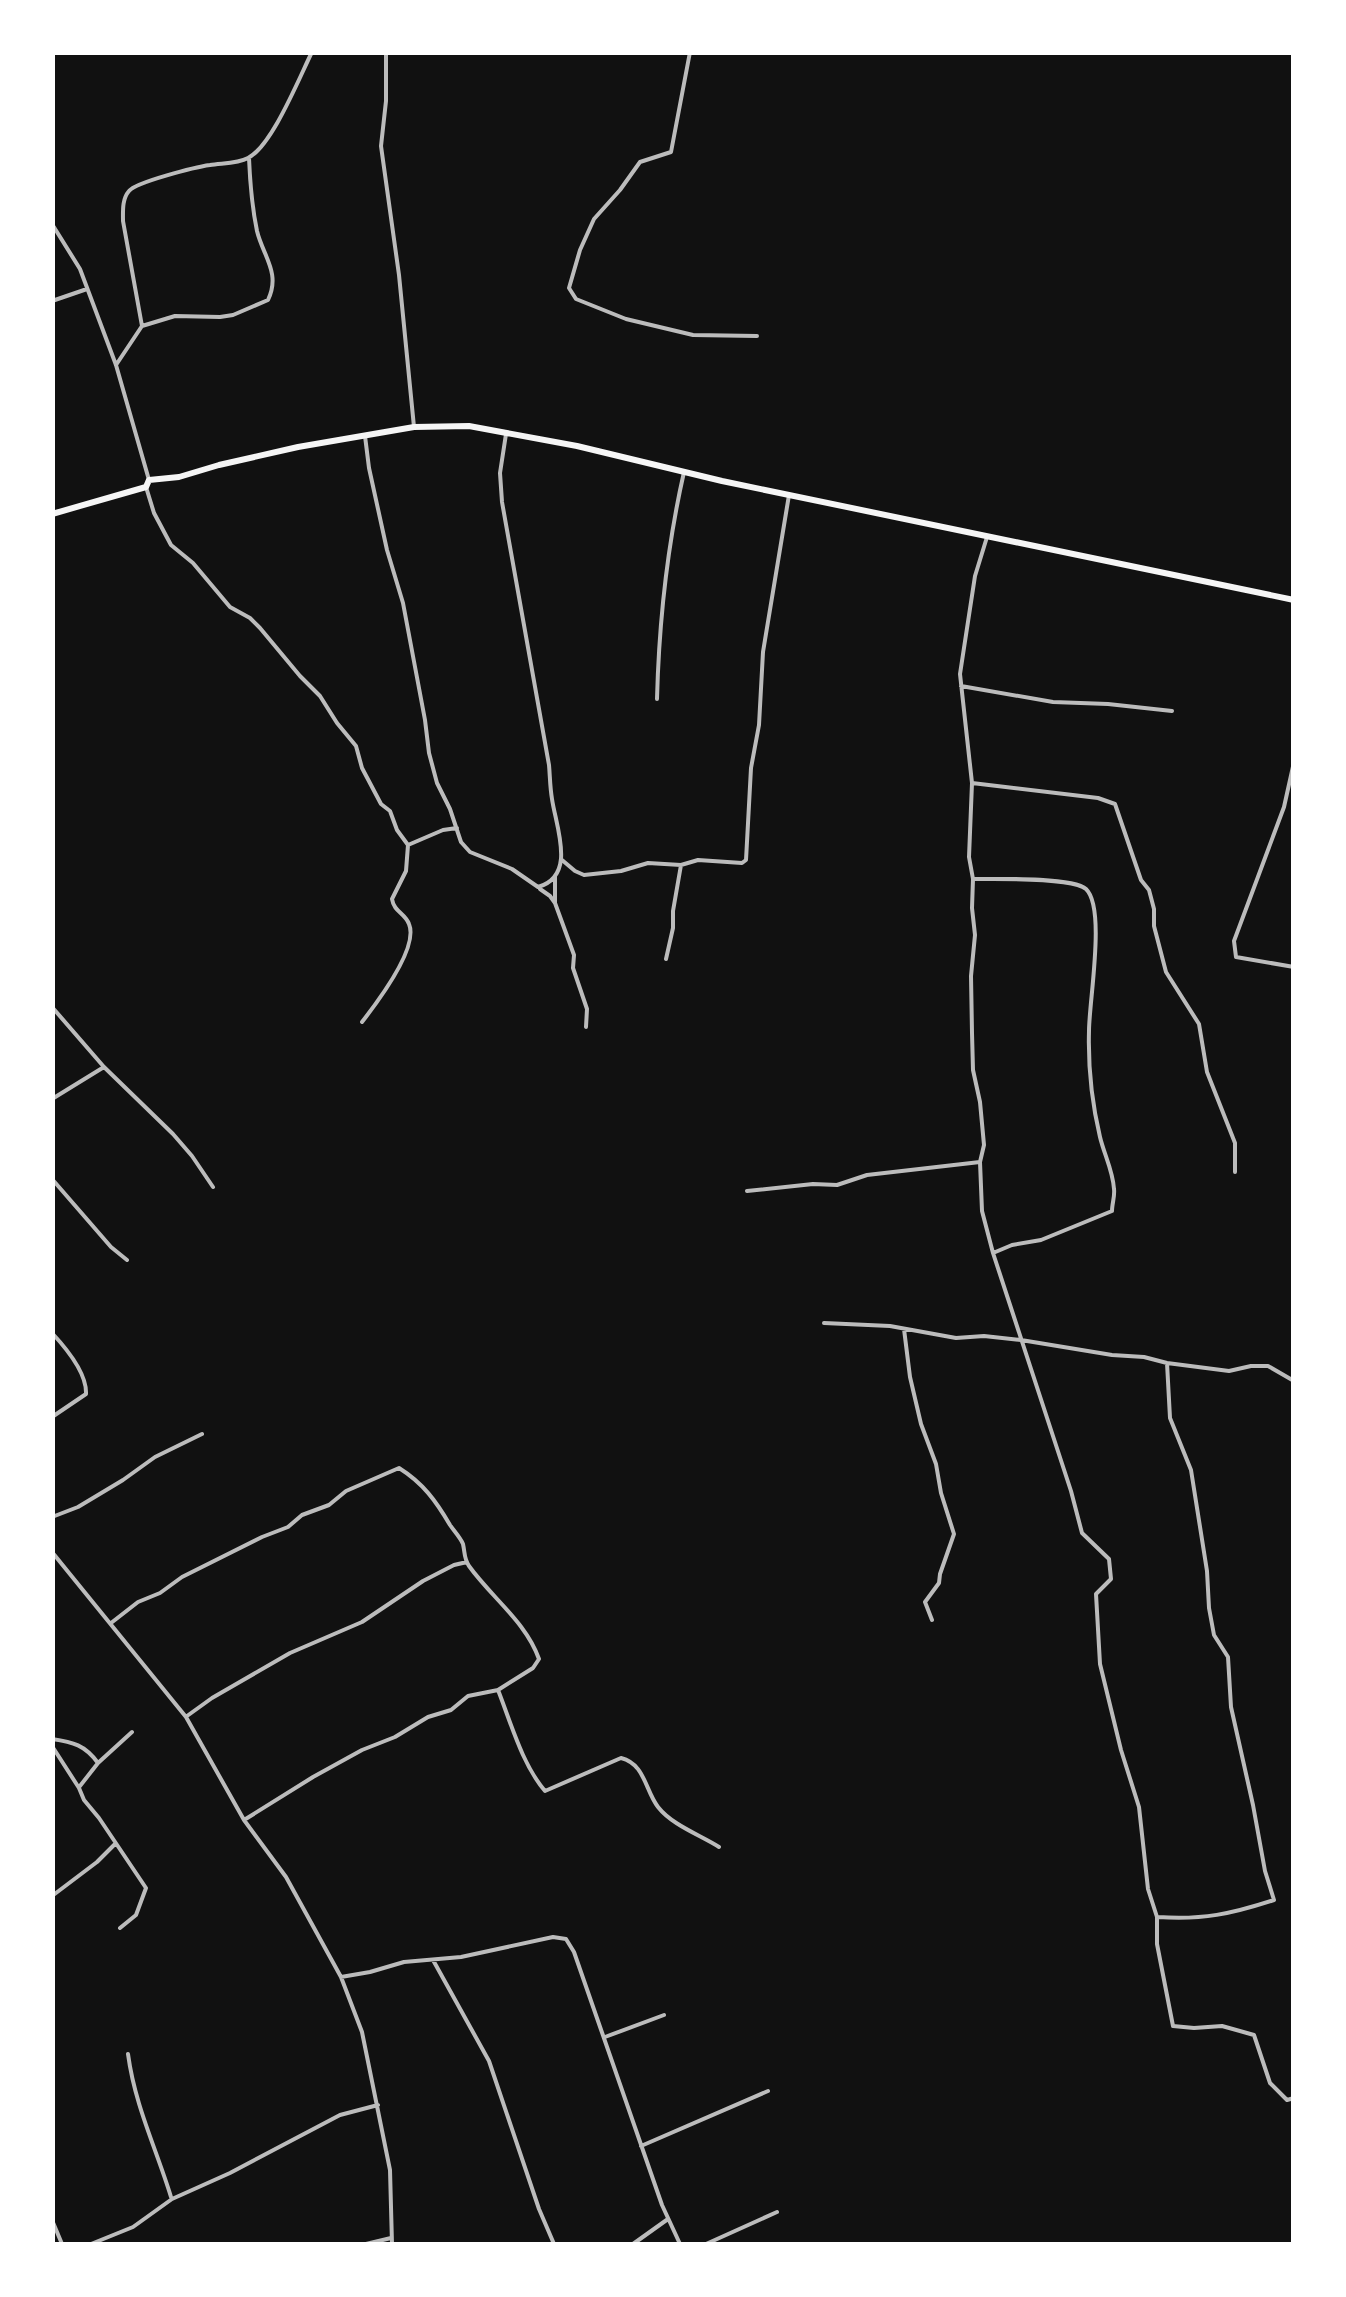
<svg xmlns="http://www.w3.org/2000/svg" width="1346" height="2297" viewBox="0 0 1346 2297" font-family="'PT Sans Narrow',sans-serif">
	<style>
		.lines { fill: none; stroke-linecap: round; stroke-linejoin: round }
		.minor { stroke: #bcbcbc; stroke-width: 4 }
		.primary { stroke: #f5f5f5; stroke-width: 6 }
	</style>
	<rect width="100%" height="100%" fill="#111"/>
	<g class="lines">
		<path class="minor" d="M386 52V101L381 146 399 275 414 427
			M690 52 671 152 640 162 620 190 594 219 580 250 569 288 576 299 626 319 693 335 757 336
			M52 224 80 269 116 365 149 480
			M52 301 87 289
			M142 326 123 221C123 211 122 199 129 191 136 182 196 167 210 165 221 163 237 164 248 158 272 146 299 78 312 52
			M116 365 142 326 175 316 220 317 233 315 268 300C281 273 263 256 257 231 252 207 250 182 249 158
			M365 436 369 468 387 550 403 603 425 720 429 753 437 783 450 809 461 842 470 852 512 869 538 887C577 876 556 827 552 799 550 788 550 776 549 765L502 502 500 473 506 434
			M146 487 154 513 171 545 193 563 230 607 250 618 260 628 300 676 320 696 337 723 356 746 362 768 381 804 390 811 397 830 408 845
			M987 537 975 576 960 674 972 783 969 857 973 879 972 908 975 935 971 976 972 1033 973 1070 980 1102 984 1145 980 1162 982 1211 993 1253 1071 1491 1082 1533 1109 1559 1111 1579 1096 1594 1100 1664 1121 1750 1139 1807 1148 1889 1157 1917V1944L1173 2026 1194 2028 1222 2026 1254 2035 1270 2083 1287 2100 1294 2098
			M961 686 1053 702 1108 704 1172 711
			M657 699C659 622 667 547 684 472
			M1294 762 1284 807 1234 941 1236 957 1294 967
			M972 783 1098 798 1115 804 1141 880 1149 890 1154 909V926L1166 972 1199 1024 1207 1072 1235 1143V1172
			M562 860 575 871 584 875 621 871 648 863 681 865 698 860 742 863 746 860 751 768 759 725 763 652 789 495
			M555 877V903L574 955 573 968 587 1009 586 1027
			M973 879C994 879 1073 877 1086 889 1106 908 1089 1001 1089 1031 1088 1066 1092 1103 1100 1137 1104 1154 1113 1171 1114 1189 1115 1196 1112 1204 1112 1211L1041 1240 1012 1245 993 1253
			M540 889 550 896 555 903
			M666 959 673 928V911L681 865
			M52 1007 104 1067 173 1134 192 1156 213 1187
			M362 1022C376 1004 419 948 409 924 405 913 394 912 392 899L406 871 408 845 443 830 457 828
			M52 1099 104 1067
			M52 1179 111 1247 127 1260
			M747 1191 813 1184 837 1185 867 1175 980 1162
			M824 1323 890 1326 956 1338 984 1336 1021 1340 1112 1355 1144 1357 1167 1363 1229 1371 1251 1366H1268L1294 1381
			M904 1329 910 1377 921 1424 936 1464 941 1493 954 1534 940 1574 939 1583 925 1602 932 1620
			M52 1333C66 1348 87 1373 86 1394L52 1417
			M52 1517 78 1507 123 1480 155 1457 202 1434
			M52 1552 186 1717 244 1820 286 1877 341 1977 362 2032 390 2170 392 2244
			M111 1623 138 1602 160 1593 182 1577 262 1537 288 1527 302 1515 329 1505 346 1491 399 1468C423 1483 436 1501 450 1525 454 1531 460 1537 463 1544 465 1553 464 1559 469 1566 492 1598 526 1622 539 1659L533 1668 498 1690 468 1696 451 1710 428 1717 395 1737 362 1750 313 1777 244 1820
			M498 1690C511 1723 522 1764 545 1791L621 1758C645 1764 645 1790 658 1807 672 1825 700 1835 719 1847
			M187 1716 212 1698 290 1653 362 1622 423 1581 454 1565 467 1562
			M52 1739C73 1742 85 1745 98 1763
			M52 1746 79 1788 84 1800 99 1818 146 1888 136 1915 120 1928
			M80 1786 98 1763 132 1732
			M52 1896 97 1862 115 1844
			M1158 1917C1203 1920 1231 1914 1274 1900L1265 1871 1253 1805 1231 1707 1228 1657 1214 1635 1209 1608 1207 1571 1191 1470 1170 1418 1167 1363
			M433 1960 489 2061 539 2209 554 2244
			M341 1977 370 1972 404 1962 461 1957 553 1937 566 1939 574 1952 662 2205 680 2244
			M605 2037 664 2015
			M128 2054C135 2106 156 2148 171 2197
			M641 2146 768 2091
			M52 2220 62 2244
			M91 2244 133 2227 172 2199 230 2173 340 2115 378 2105
			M366 2244 391 2238
			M633 2244 668 2219
			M706 2244 777 2212"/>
		<path class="primary" d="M52 514 146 487 149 480 179 477 219 465 298 447 414 427 469 426 577 446 722 481 1294 600"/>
	</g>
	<rect width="1346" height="2297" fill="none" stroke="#ffffff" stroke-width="110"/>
</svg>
